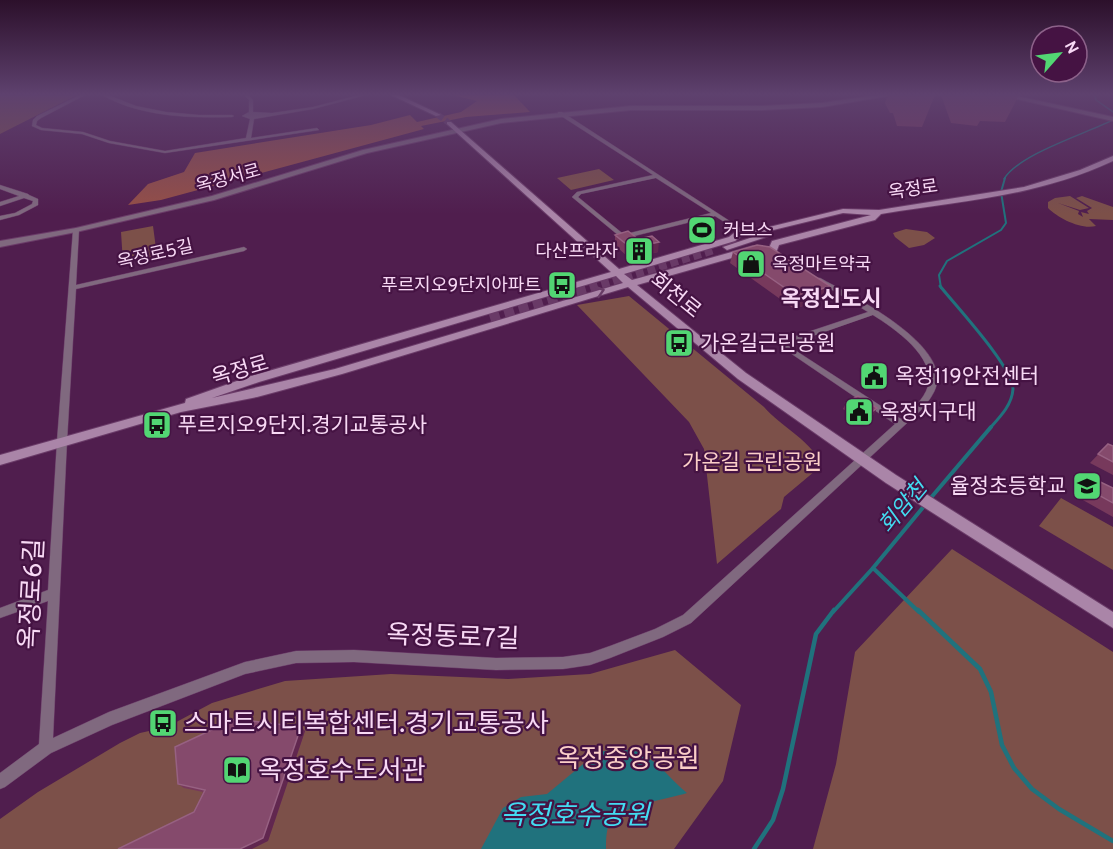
<svg xmlns="http://www.w3.org/2000/svg" width="1113" height="849" viewBox="0 0 1113 849" font-family="Overpass,'Noto Sans KR',sans-serif">
	<style>
		.green { fill: #7c5049 }
		.forest { fill: #964f46 }
		.water { fill: #20727d }
		.lines { fill: none; stroke-linecap: round; stroke-linejoin: round }
		.stream-far4 { stroke: #20727d; stroke-width: 1.5 }
		.stream-far3 { stroke: #20727d; stroke-width: 2 }
		.stream-far2 { stroke: #20727d; stroke-width: 3 }
		.stream-far1 { stroke: #20727d; stroke-width: 4 }
		.stream { stroke: #20727d; stroke-width: 4.5 }
		.secondary-tunnel-far2 { stroke: #693a67; stroke-width: 6; stroke-dasharray: 6 3; stroke-linecap: butt }
		.secondary-tunnel-far1 { stroke: #693a67; stroke-width: 8; stroke-dasharray: 8 4; stroke-linecap: butt }
		.secondary-tunnel { stroke: #693a67; stroke-width: 10; stroke-dasharray: 10 5; stroke-linecap: butt }
		.minor-casing { stroke: #6b3c69; stroke-width: 1 }
		.tertiary-casing { stroke: #6b3c69; stroke-width: 2 }
		.secondary-casing { stroke: #6b3c69; stroke-width: 2 }
		.minor { fill: #80697f; fill-rule: evenodd }
		.tertiary { fill: #80697f; fill-rule: evenodd }
		.secondary { fill: #aa85a8; fill-rule: evenodd }
		.wall { fill: #77395c }
		.shaded-wall { fill: #61274f }
		.building { fill: #854a6c; stroke: #976182; stroke-width: 1.5 }
		.oneway { stroke: #683b66 }
		.labels { text-anchor: middle; stroke-width: 4.5; stroke-linejoin: round; paint-order: stroke }
		.far-street-label { font-size: 18px; fill: #f8d9f5; stroke: #451343 }
		.far-poi-label { font-size: 18px; fill: #f8d9f5; stroke: #451343; text-anchor: start }
		.street-label { font-size: 21px; fill: #f8d9f5; stroke: #451343 }
		.poi-label { font-size: 21px; fill: #f8d9f5; stroke: #451343; text-anchor: start }
		.park-label { font-size: 21px; fill: #fbcfc8; stroke: #451343 }
		.far-district-label { font-size: 22px; font-weight: bold; fill: #f8d9f5; stroke: #451343 }
		.water-label { font-size: 22px; font-style: italic; fill: #43dcf1; stroke: #451343 }
		.near-street-label { font-size: 26px; fill: #f8d9f5; stroke: #451343 }
		.near-poi-label { font-size: 26px; fill: #f8d9f5; stroke: #451343; text-anchor: start }
		.near-park-label { font-size: 26px; fill: #fbcfc8; stroke: #451343 }
		.near-water-label { font-size: 27px; font-style: italic; fill: #43dcf1; stroke: #451343 }
	</style>
	<rect width="100%" height="100%" fill="#501e4e"/>
	<path class="green" d="M0 95H77L0 134Z
		M599 169 614 180 571 190 557 178Z
		M1070 196 1089 208 1080 210 1058 203 1079 211 1078 214 1083 217 1081 212 1089 214 1087 211 1092 208 1076 198 1082 196 1113 207V220L1089 219 1096 226C1081 230 1058 218 1048 208V202L1055 198Z
		M153 226 157 256 123 263 121 232Z
		M906 229 927 232 935 238 924 245 909 248 895 237 893 233Z
		M629 296 764 407C780 426 815 443 821 466L784 497 781 509 717 564 704 449 689 422 577 305Z
		M1061 498 1113 527V570L1039 526Z
		M952 549 1113 652V849H813L836 764 855 652Z
		M675 650 741 705 723 781 674 849H0V819L38 792 120 743 140 733 167 727 212 703 285 681 391 674 508 679 590 674Z"/>
	<path class="forest" d="M452 95H514L530 112 466 117 421 126 424 129 161 200 128 205 148 184 184 172 195 153 371 125 410 115 417 122 461 112 477 101Z"/>
	<path class="water" d="M633 750C660 761 666 776 687 793 667 799 625 805 611 821 606 828 606 840 606 849H481L503 808 521 797 547 794 594 755 604 751Z"/>
	<g class="lines">
		<path class="stream-far4" d="M1095 95 1096 100 1113 112
			M1004 179C1019 154 1085 134 1113 120"/>
		<path class="stream-far3" d="M941 288 939 275 947 261 1001 230 1006 223 1001 192 1005 178"/>
		<path class="stream-far2" d="M940 286C955 305 1013 367 1013 389 1012 405 1000 417 990 428"/>
		<path class="stream-far1" d="M929 500 991 427
			M873 568 919 612
			M833 612 873 568 925 505"/>
		<path class="stream" d="M918 610 980 669 991 692 1002 745 1014 768 1032 789 1059 809 1113 841
			M754 849 773 820 783 789 816 634 834 610"/>
		<path class="secondary-tunnel-far2" d="M438 115 449 123"/>
		<path class="secondary-tunnel-far1" d="M590 288 714 250"/>
		<path class="secondary-tunnel" d="M490 318 595 286"/>
		<g class="minor-casing">
			<path id="minor" d="M80 95H85L41 118 37 121 36 125 42 128 83 132 110 141 165 151 246 138 250 119 242 116 249 112V100L244 95H248L253 100V112L272 113 313 107 359 95H366L313 109 254 119 251 138 317 128 319 130 165 153 109 143 82 134 41 130 32 126 33 120 37 116Z
				M102 95H108L136 106 166 112 199 115H232L234 116 232 117C189 118 141 117 102 95Z
				M558 112H562L745 231 740 232 715 216 626 238 618 235 572 197 577 192 653 175 558 114ZM656 178 711 213 626 234 622 233 578 197 581 194Z
				M0 185 28 194 29 195 38 199V205L19 215 0 220V216L15 213 32 204 33 201 24 198 0 206V202L19 196 0 189Z
				M76 228 79 230 76 285 244 247 247 249 244 251 76 289 67 441 53 738 109 712 245 662 296 651 354 650 496 658 563 657 590 653 610 646 655 629 683 615 895 424 777 344 778 342 868 312 816 280V278H820C851 295 944 341 937 383 935 394 927 403 920 411L691 623 663 637 610 658 590 665 563 669 496 670 354 662 296 663 245 674 112 725 51 753 5 787 0 789V773L39 744 48 601 0 618V608L48 590 57 441 73 230ZM873 315C894 328 936 357 928 386 924 400 911 410 901 419L787 345Z"/>
		</g>
		<g class="tertiary-casing">
			<path id="tertiary" d="M878 95H893L822 107 762 110H631L501 123 367 153 214 200 76 232 0 247V241L76 228 212 196 363 150 501 119 631 106H762L822 103Z
				M1000 95H1011L1113 117V121Z"/>
		</g>
		<g class="secondary-casing">
			<path id="secondary" d="M391 95H399L441 115 436 116Z
				M447 122H451L619 269 729 237 739 229 757 230 843 209 879 210 1024 187 1080 170 1113 156V161C1035 197 965 200 881 214L875 220 779 245 776 253 753 252 637 285 746 373 896 475 1113 612V628L886 483 738 379 628 287 342 374 257 397 181 412 0 465V455L185 403 186 399 251 376 611 272 447 124ZM843 213 871 215 772 241 769 248 753 246 632 280 624 274 735 241 744 234H757ZM616 276 623 283 335 369 212 398 259 382Z
				M762 234 769 236 727 250 723 247Z"/>
		</g>
		<use href="#minor" class="minor"/>
		<use href="#tertiary" class="tertiary"/>
		<use href="#secondary" class="secondary"/>
	</g>
	<path class="wall" d="M888 95H935L922 127 897 126 893 113H890L885 103Z
		M941 95H1019L1005 122 980 121 977 126 951 123Z
		M615 235 638 239 658 252 630 259 615 245Z
		M733 252 830 286 826 298 794 309 730 263Z
		M846 403 874 414 863 422 843 409Z
		M1108 444 1113 446V475L1090 463Z
		M1090 477 1113 488V517L1074 495Z
		M301 727 305 731 268 841 194 812 203 792 184 788 178 784Z"/>
	<path class="shaded-wall" d="M659 242 658 252 630 259 631 248Z
		M830 286 826 298 794 309 798 297Z
		M877 408 874 414 863 422 866 416Z
		M301 727 305 731 268 841 252 849H240Z"/>
	<path class="building" d="M628 231 638 239 652 236 659 242 631 248 615 235Z
		M757 245 770 247 830 286 798 297 733 252Z
		M858 396 877 408 866 416 846 403Z
		M1108 444 1113 446V462L1098 454Z
		M1090 477 1113 488V503L1082 486Z
		M235 719 301 727 263 838 240 849H118L194 812 205 790 178 784 175 747Z"/>
	<defs><path id="oneway-chevron" d="M-2-3.5L2.5 0L-2 3.5" fill="none" stroke-width="1.6" stroke-linecap="round" stroke-linejoin="round" transform="scale(1.5)"/></defs>
	<use class="oneway" href="#oneway-chevron" transform="translate(600 291) rotate(-17)"/>
	<linearGradient id="sky" x2="0" y2="1"><stop stop-color="#2c102b"/><stop offset="0.44" stop-color="#5e416e"/><stop offset="1" stop-color="#5e416e" stop-opacity="0"/></linearGradient>
	<rect width="1113" height="214" fill="url(#sky)"/>
	<defs>
		<g id="stadium-square" transform="scale(1.5)"><rect x="-9" y="-9" width="18" height="18" rx="4" fill="#52d673" stroke="#451343"/><path d="M0-5a6.5 5 0 1 0 0 10a6.5 5 0 1 0 0-10ZM-3.5-1.8h7v3.6h-7Z" fill="#111"/></g>
		<g id="building-square" transform="scale(1.5)"><rect x="-9" y="-9" width="18" height="18" rx="4" fill="#52d673" stroke="#451343"/><path d="M-4-6H4V6H1V3H-1V6H-4ZM-2.5-4.3h1.7v1.8h-1.7ZM.8-4.3h1.7v1.8H.8ZM-2.5-1h1.7V.8h-1.7ZM.8-1h1.7V.8H.8Z" fill="#111"/></g>
		<g id="shop-square" transform="scale(1.5)"><rect x="-9" y="-9" width="18" height="18" rx="4" fill="#52d673" stroke="#451343"/><path d="M-5-2.5h2.3a2.7 3.5 0 0 1 5.4 0H5L5.5 6h-11ZM-1.5-2.5h3a1.5 2.3 0 0 0-3 0Z" fill="#111"/></g>
		<g id="bus-square" transform="scale(1.5)"><rect x="-9" y="-9" width="18" height="18" rx="4" fill="#52d673" stroke="#451343"/><path d="M-5-6H5V4H4V6H2V4H-2V6H-4V4H-5ZM-3.5-4V0h7V-4ZM-3.5 1.2v1.5H-2V1.2ZM2 1.2v1.5H3.5V1.2Z" fill="#111"/></g>
		<g id="civic-square" transform="scale(1.5)"><rect x="-9" y="-9" width="18" height="18" rx="4" fill="#52d673" stroke="#451343"/><path d="M-.6-6.5H3V-4.5H.6V-3L4-1V1h2V6H-6V1h2V-1L-.6-3ZM-1.2 2.5V6h2.4V2.5Z" fill="#111"/></g>
		<g id="school-square" transform="scale(1.5)"><rect x="-9" y="-9" width="18" height="18" rx="4" fill="#52d673" stroke="#451343"/><path d="M0-5L7-2L0 1L-7-2ZM-4 1L0 2.5L4 1V4Q0 6-4 4Z" fill="#111"/></g>
		<g id="library-square" transform="scale(1.5)"><rect x="-9" y="-9" width="18" height="18" rx="4" fill="#52d673" stroke="#451343"/><path d="M-6-4Q-3-5.5-.7-3.5V5Q-3 3-6 4ZM6-4Q3-5.5 .7-3.5V5Q3 3 6 4Z" fill="#111"/></g>
	</defs>
	<g fill-rule="evenodd">
		<use href="#stadium-square" x="702" y="230"/>
		<use href="#building-square" x="639" y="251"/>
		<use href="#shop-square" x="751" y="264"/>
		<use href="#bus-square" x="562" y="285"/>
		<use href="#bus-square" x="679" y="343"/>
		<use href="#civic-square" x="874" y="376"/>
		<use href="#civic-square" x="859" y="412"/>
		<use href="#bus-square" x="157" y="425"/>
		<use href="#school-square" x="1087" y="486"/>
		<use href="#bus-square" x="163" y="723"/>
		<use href="#library-square" x="237" y="770"/>
	</g>
	<g class="labels">
		<g class="far-street-label">
			<text transform="translate(228 178) rotate(-15)" y="6">옥정서로</text>
			<text transform="translate(913 189) rotate(-8)" y="6">옥정로</text>
			<text transform="translate(155 254) rotate(-13)" y="6">옥정로5길</text>
		</g>
		<g class="far-poi-label">
			<text x="723" y="236">커브스</text>
			<text x="618" y="257" text-anchor="end">다산프라자</text>
			<text x="772" y="270">옥정마트약국</text>
			<text x="541" y="291" text-anchor="end">푸르지오9단지아파트</text>
		</g>
		<g class="street-label">
			<text transform="translate(676 295) rotate(39)" y="7">회천로</text>
			<text transform="translate(240 370) rotate(-16)" y="7">옥정로</text>
		</g>
		<g class="poi-label">
			<text x="700" y="350">가온길근린공원</text>
			<text x="895" y="383">옥정119안전센터</text>
			<text x="880" y="419">옥정지구대</text>
			<text x="178" y="432">푸르지오9단지.경기교통공사</text>
			<text x="1066" y="493" text-anchor="end">율정초등학교</text>
		</g>
		<g class="park-label">
			<text x="752" y="469">가온길 근린공원</text>
		</g>
		<g class="far-district-label">
			<text x="831" y="306">옥정신도시</text>
		</g>
		<g class="water-label">
			<text transform="translate(902 506) rotate(-50)" y="8">회암천</text>
		</g>
		<g class="near-street-label">
			<text transform="translate(31 594) rotate(-87)" y="9">옥정로6길</text>
			<text transform="translate(453 636) rotate(2)" y="9">옥정동로7길</text>
		</g>
		<g class="near-poi-label">
			<text x="184" y="732">스마트시티복합센터.경기교통공사</text>
			<text x="258" y="779">옥정호수도서관</text>
		</g>
		<g class="near-park-label">
			<text x="628" y="767">옥정중앙공원</text>
		</g>
		<g class="near-water-label">
			<text x="575" y="824">옥정호수공원</text>
		</g>
	</g>
	<g transform="translate(1059 54) rotate(62)"><circle r="28" fill="#451343" stroke="#8d628a" stroke-width="1.5"/>
	<path d="M0-4.5L10 22L0 15L-10 22Z" fill="#52d673"/>
	<text y="-9" font-size="16" font-weight="bold" text-anchor="middle" fill="#f8d9f5">N</text>
	</g>
</svg>
